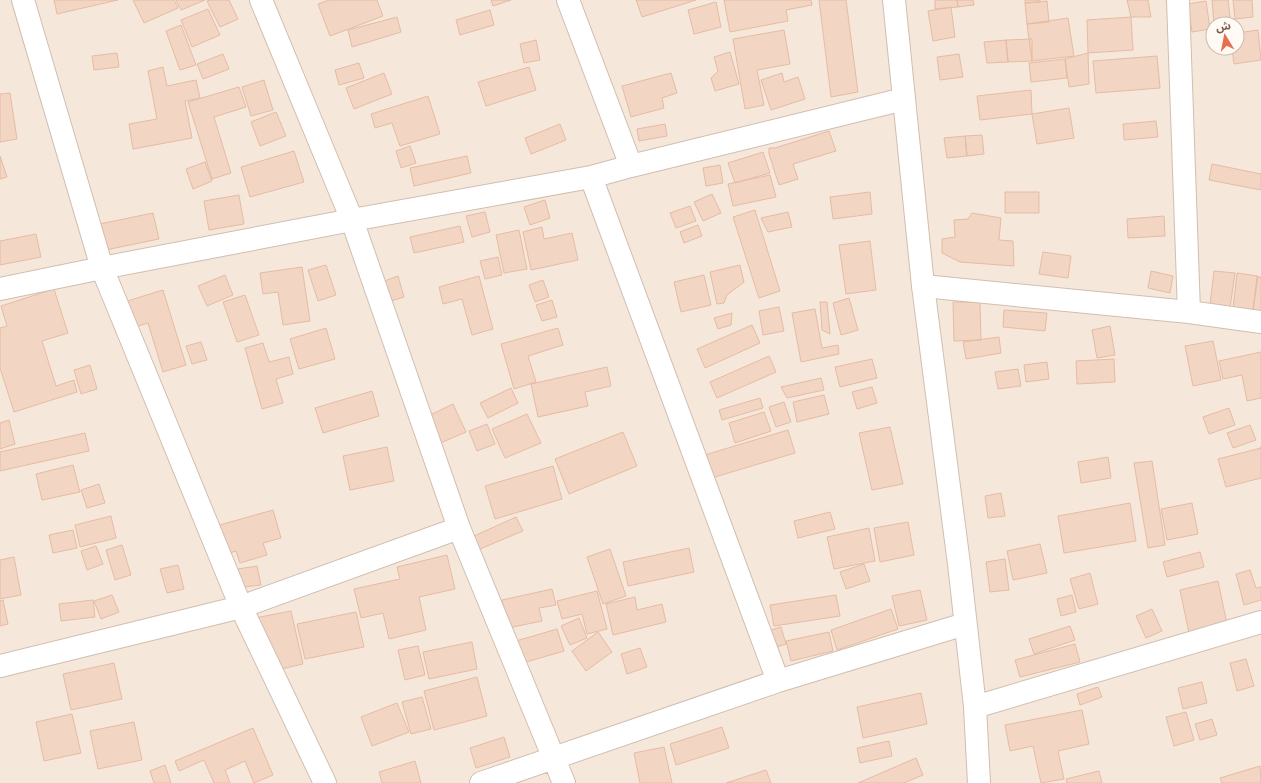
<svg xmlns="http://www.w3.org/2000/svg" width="1261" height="783" viewBox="0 0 1261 783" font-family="'Sofia Sans Condensed','Noto Sans Arabic',sans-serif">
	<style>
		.residential { fill: #f5e8da; fill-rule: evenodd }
		.building { fill: #f3d5c3; stroke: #e6bba3 }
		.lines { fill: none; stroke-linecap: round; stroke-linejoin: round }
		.minor-casing { stroke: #d1beb0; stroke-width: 24 }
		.tertiary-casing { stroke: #d1beb0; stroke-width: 24 }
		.minor { stroke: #fff; stroke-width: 22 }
		.tertiary { stroke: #fff; stroke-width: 22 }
	</style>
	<rect width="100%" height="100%" fill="#fdf6ec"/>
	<path class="residential" d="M0 0H1261V783H0ZM1213 24H1237V48H1213Z"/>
	<path class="building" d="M54 0H118L57 14Z
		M133 0H174L178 8 144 23Z
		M176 0H205L181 10Z
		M210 0H229L238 19 220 27 207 1Z
		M329 0H377L383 16 330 36 318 4Z
		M491 0H511L493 6Z
		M636 0H696L642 17Z
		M724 0H811L812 5 786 10 788 21 730 32Z
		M819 0H846L858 92 831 97Z
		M935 0H957L958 7 935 9Z
		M957 0H973L974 5 958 7Z
		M1025 0H1040V2L1025 3Z
		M1127 0H1148L1151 17H1131Z
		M1212 0H1228L1231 24H1214Z
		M1233 0H1252L1253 17 1235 19Z
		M1047 1 1049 22 1027 24 1025 3Z
		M1206 1 1210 29 1192 32 1188 4Z
		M716 2 721 27 694 34 688 10Z
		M951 7 955 37 933 41 928 11Z
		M208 9 220 35 192 47 181 20Z
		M490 10 494 25 460 35 456 20Z
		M397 17 401 32 352 47 348 30Z
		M1131 17 1133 50 1088 53 1087 20Z
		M1068 18 1074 56 1032 61 1027 24Z
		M181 25 196 65 180 70 166 31Z
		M784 30 790 64 757 70 764 105 745 109 733 39Z
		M1258 30 1261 60 1234 64 1232 48H1237V33Z
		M1032 39V61L1008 62 1006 40Z
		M536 40 540 60 524 63 520 44Z
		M1006 40 1008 62 987 63 984 42Z
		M730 52 739 84 715 91 711 78 718 71 714 57Z
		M117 53 119 67 94 70 92 56Z
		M1088 53 1089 84 1069 87 1065 59Z
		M223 54 229 69 203 79 197 64Z
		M959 54 963 77 940 80 937 57Z
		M1157 56 1160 88 1096 93 1093 61Z
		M1065 59 1067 78 1031 82 1029 63Z
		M359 63 364 78 339 85 335 70Z
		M163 67 167 86 196 80 200 98 185 101 192 138 133 149 129 124 157 119 148 71Z
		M529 67 536 90 486 106 478 82Z
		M384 73 392 94 354 109 346 88Z
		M671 73 677 93 662 98 664 108 631 117 622 86Z
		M782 73 784 82 798 77 805 99 771 110 761 80Z
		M264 80 273 110 251 116 242 87Z
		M239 87 246 107 214 117 231 173 212 179 188 102Z
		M1031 90 1032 114 980 120 977 96Z
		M10 93 17 139 0 142V94Z
		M428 96 440 134 400 146 392 123 375 128 371 114Z
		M1069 108 1074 138 1037 144 1032 114Z
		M276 112 286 136 260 146 251 122Z
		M1156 121 1158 137 1124 140 1123 124Z
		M560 124 566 140 531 154 525 138Z
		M665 124 667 136 639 141 637 129Z
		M829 131 836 151 793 164 798 179 779 185 769 154V148H775Z
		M982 135 984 154 967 156 965 136Z
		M965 136 967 156 947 158 944 138Z
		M410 146 416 163 401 168 396 151Z
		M294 151 304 182 250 197 241 167Z
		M763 152 770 173 735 183 728 163Z
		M0 156 7 177 0 179Z
		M467 156 471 173 414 186 410 168Z
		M205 162 212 181 193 189 186 169Z
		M1212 164 1261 174V190L1209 180Z
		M720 165 723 183 706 186 703 168Z
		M770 175 776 197 733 206 728 184Z
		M870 192 872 214 833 219 830 197Z
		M1005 192H1039V213H1005Z
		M712 194 721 213 703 221 694 202Z
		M239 195 244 224 209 230 204 201Z
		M545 200 550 218 530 225 524 207Z
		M690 206 696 221 676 228 670 213Z
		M755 210 780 291 759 298 733 217Z
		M485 212 490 232 472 237 466 216Z
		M788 212 792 227 768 232 761 218Z
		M153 213 159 239 86 254 80 228Z
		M972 213 1001 218 999 240 1013 241 1014 266 960 262 942 253V239L955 237 954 220 968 219Z
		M1164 216 1165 236 1128 238 1127 219Z
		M698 225 702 236 684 243 680 232Z
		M460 226 464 242 414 253 410 237Z
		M542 227 544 239 572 233 578 260 531 270 523 232Z
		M519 230 527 269 504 273 496 235Z
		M36 234 41 257 0 265V241Z
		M870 241 876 290 846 294 839 245Z
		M1043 252 1071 256 1068 278 1039 274Z
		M498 257 502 275 485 279 480 261Z
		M326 265 336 295 318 301 308 270Z
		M740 265 744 282 727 295 724 303 717 304 710 272Z
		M302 267 310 321 283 325 278 292 263 294 260 273Z
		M1151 271 1173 276 1170 293 1148 288Z
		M1214 271 1235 273 1230 308 1210 305Z
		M1237 273 1258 276 1253 310 1233 308Z
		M225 275 233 295 207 306 198 286Z
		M704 275 711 305 681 312 674 282Z
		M398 276 404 297 385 303 379 283Z
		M479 276 493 329 472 335 462 299 443 304 439 287Z
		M1257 277H1261V312L1253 311Z
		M543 280 549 297 535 302 529 285Z
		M54 289 68 333 42 341 56 386 74 380 77 392 14 412 0 368V328L7 326 1 306Z
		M163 290 186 365 163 372 148 323 116 333 108 307Z
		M245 295 259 335 237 342 223 302Z
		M849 298 858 330 841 335 833 303Z
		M552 300 557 317 542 321 536 305Z
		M820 302H827L830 334 822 330Z
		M953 302H980L981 340 954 341Z
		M779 307 784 331 763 335 759 311Z
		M815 309 822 348 838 345 839 354 801 362 792 313Z
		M1004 310 1047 313 1045 331 1003 327Z
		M732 313 731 325 718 329 714 318Z
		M752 325 760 343 705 368 697 349Z
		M1110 326 1115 355 1097 358 1092 330Z
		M326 328 335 359 299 369 290 339Z
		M558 328 563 345 528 356 536 382 514 389 501 344Z
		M999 337 1001 353 966 359 963 342Z
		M1213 341 1221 380 1193 386 1185 346Z
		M201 342 207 360 192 364 186 346Z
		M263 343 269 362 289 357 293 374 276 379 283 403 262 409 245 348Z
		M1261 352V398L1247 401 1242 375 1223 379 1219 361Z
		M769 356 776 372 717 398 710 382Z
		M872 359 877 378 840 387 835 367Z
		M1114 359 1115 382 1077 384 1076 361Z
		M1047 362 1049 379 1026 382 1024 365Z
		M90 365 97 389 81 394 74 370Z
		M607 367 611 386 585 392 588 406 538 417 531 384Z
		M1018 369 1021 386 998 389 995 372Z
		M821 378 824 390 787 398 781 387Z
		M872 387 877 403 857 409 852 392Z
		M511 388 518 403 488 418 480 403Z
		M372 391 379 416 323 433 315 408Z
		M824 395 829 414 797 422 793 402Z
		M760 398 763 408 722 420 719 410Z
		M784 402 791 422 776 427 769 407Z
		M453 404 466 432 438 444 426 417Z
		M1229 408 1235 425 1209 434 1203 417Z
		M764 412 771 431 735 443 729 423Z
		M527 414 541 443 505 458 492 429Z
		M9 420 15 444 0 449V423Z
		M487 424 495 444 477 451 469 431Z
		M1250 425 1256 440 1233 448 1227 433Z
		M890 427 903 484 872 490 859 433Z
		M788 430 795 453 705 480 698 457Z
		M623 432 637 466 569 494 555 459Z
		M85 433 89 451 0 471V452Z
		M1261 446V478L1226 487 1218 459 1261 448Z
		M387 447 394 481 350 490 343 456Z
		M1108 457 1111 478 1081 483 1078 462Z
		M1152 461 1165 545 1148 548 1134 463Z
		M73 465 80 492 42 500 36 474Z
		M553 466 562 499 495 519 485 486Z
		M99 484 105 503 87 508 81 490Z
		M1001 493 1005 516 988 518 985 496Z
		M1130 503 1136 541 1064 553 1058 516Z
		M1192 503 1198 534 1167 540 1161 509Z
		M273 510 281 538 263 543 267 555 240 563 236 551 217 557 209 528Z
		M830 512 835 529 798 538 794 521Z
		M111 516 116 538 80 547 75 525Z
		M516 517 523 531 480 549 474 536Z
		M908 522 914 555 880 562 874 528Z
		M869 528 875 561 834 569 827 537Z
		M73 530 77 548 53 553 49 535Z
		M1040 544 1047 573 1013 580 1007 551Z
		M122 545 131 575 115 580 106 550Z
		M96 546 103 564 87 570 81 551Z
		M689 548 694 572 628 586 623 562Z
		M610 549 626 596 603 604 587 557Z
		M1200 552 1204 567 1167 577 1163 562Z
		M447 555 455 589 419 597 426 630 389 639 383 613 361 618 354 589 400 579 397 567Z
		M14 557 21 595 0 599V560Z
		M1005 559 1009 590 990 592 986 562Z
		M864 564 870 581 846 589 840 572Z
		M178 565 184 589 167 593 160 569Z
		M257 566 261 585 228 589 225 571Z
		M1250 570 1256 588 1261 587V600L1244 605 1236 574Z
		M1090 573 1098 604 1079 609 1070 579Z
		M1218 581 1227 624 1189 633 1180 590Z
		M552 589 556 605 539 608 542 621 508 628 502 600Z
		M920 590 927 620 899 626 892 596Z
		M597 591 607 629 587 634 582 614 562 619 557 601Z
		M112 595 119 612 101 619 94 601Z
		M836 595 840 616 774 626 770 605Z
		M1072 595 1076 612 1061 616 1057 599Z
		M635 597 637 610 662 604 666 622 613 635 606 604Z
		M3 600 8 624 0 626V601Z
		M93 600 95 617 61 621 59 604Z
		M891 609 898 629 837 650 831 630Z
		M1152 609 1162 631 1146 638 1136 616Z
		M291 611 303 664 268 672 255 618Z
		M356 612 364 647 305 659 297 624Z
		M579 618 587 638 570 645 561 626Z
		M1070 626 1075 640 1034 654 1029 639Z
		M781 627 786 644 767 650 761 633Z
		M557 629 564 651 523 663 516 641Z
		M598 632 612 652 586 671 572 651Z
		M829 632 833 651 791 661 786 641Z
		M472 642 477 669 429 679 423 652Z
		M1075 644 1080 662 1020 677 1015 660Z
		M418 646 425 675 405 680 398 650Z
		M640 648 647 667 627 674 621 654Z
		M1246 659 1254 686 1237 691 1230 663Z
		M114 663 122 699 71 710 63 674Z
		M477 677 487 716 434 730 424 691Z
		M1202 682 1207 703 1183 709 1178 688Z
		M1098 687 1102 697 1080 705 1077 694Z
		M921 693 927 724 863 738 857 707Z
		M422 697 431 729 411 734 402 702Z
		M397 703 409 732 372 746 361 717Z
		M1082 710 1089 744 1058 751 1064 779 1041 783 1033 746 1010 751 1005 725Z
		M1186 712 1194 740 1174 746 1166 717Z
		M72 714 81 753 44 761 36 722Z
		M1212 719 1217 735 1200 740 1195 724Z
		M134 722 142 760 98 769 90 731Z
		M722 727 729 748 676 765 670 744Z
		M253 728 273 775 254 783 245 761 225 770 230 783H214L204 760 179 771 175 761Z
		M504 737 510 757 476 768 470 748Z
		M889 741 892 756 860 763 857 748Z
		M664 747 672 783H640L634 753Z
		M916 758 923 775 904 783H858Z
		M415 761 421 783H382L379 772Z
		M165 765 171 783H154L150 771Z
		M1260 766 1261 783H1222L1220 778Z
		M766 770 771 783H726Z
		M1099 771 1102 783H1067L1066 779Z"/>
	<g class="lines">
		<g class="minor-casing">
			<path id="minor" d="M23 0 102 268 241 607 325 783
				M261 0 352 220 459 528 564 783
				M568 0 631 166
				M1178 0 1189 312
				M591 177 778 681
				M923 286 1189 312 1261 322
				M0 289 102 268 352 220 591 177 631 166 904 99
				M0 666 241 607 459 528
				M975 707 1261 622
				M481 783 778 681 965 624"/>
		</g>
		<g class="tertiary-casing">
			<path id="tertiary" d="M894 0 923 286 959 564 975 707 979 783"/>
		</g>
		<use href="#minor" class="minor"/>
		<use href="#tertiary" class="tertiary"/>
	</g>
	<g transform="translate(1225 36) rotate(350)"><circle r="19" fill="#fffaf3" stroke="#cabbb1"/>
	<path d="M0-3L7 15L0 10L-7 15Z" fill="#e76f51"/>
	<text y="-6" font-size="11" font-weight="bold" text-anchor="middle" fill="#7a5c4d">ش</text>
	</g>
</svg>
